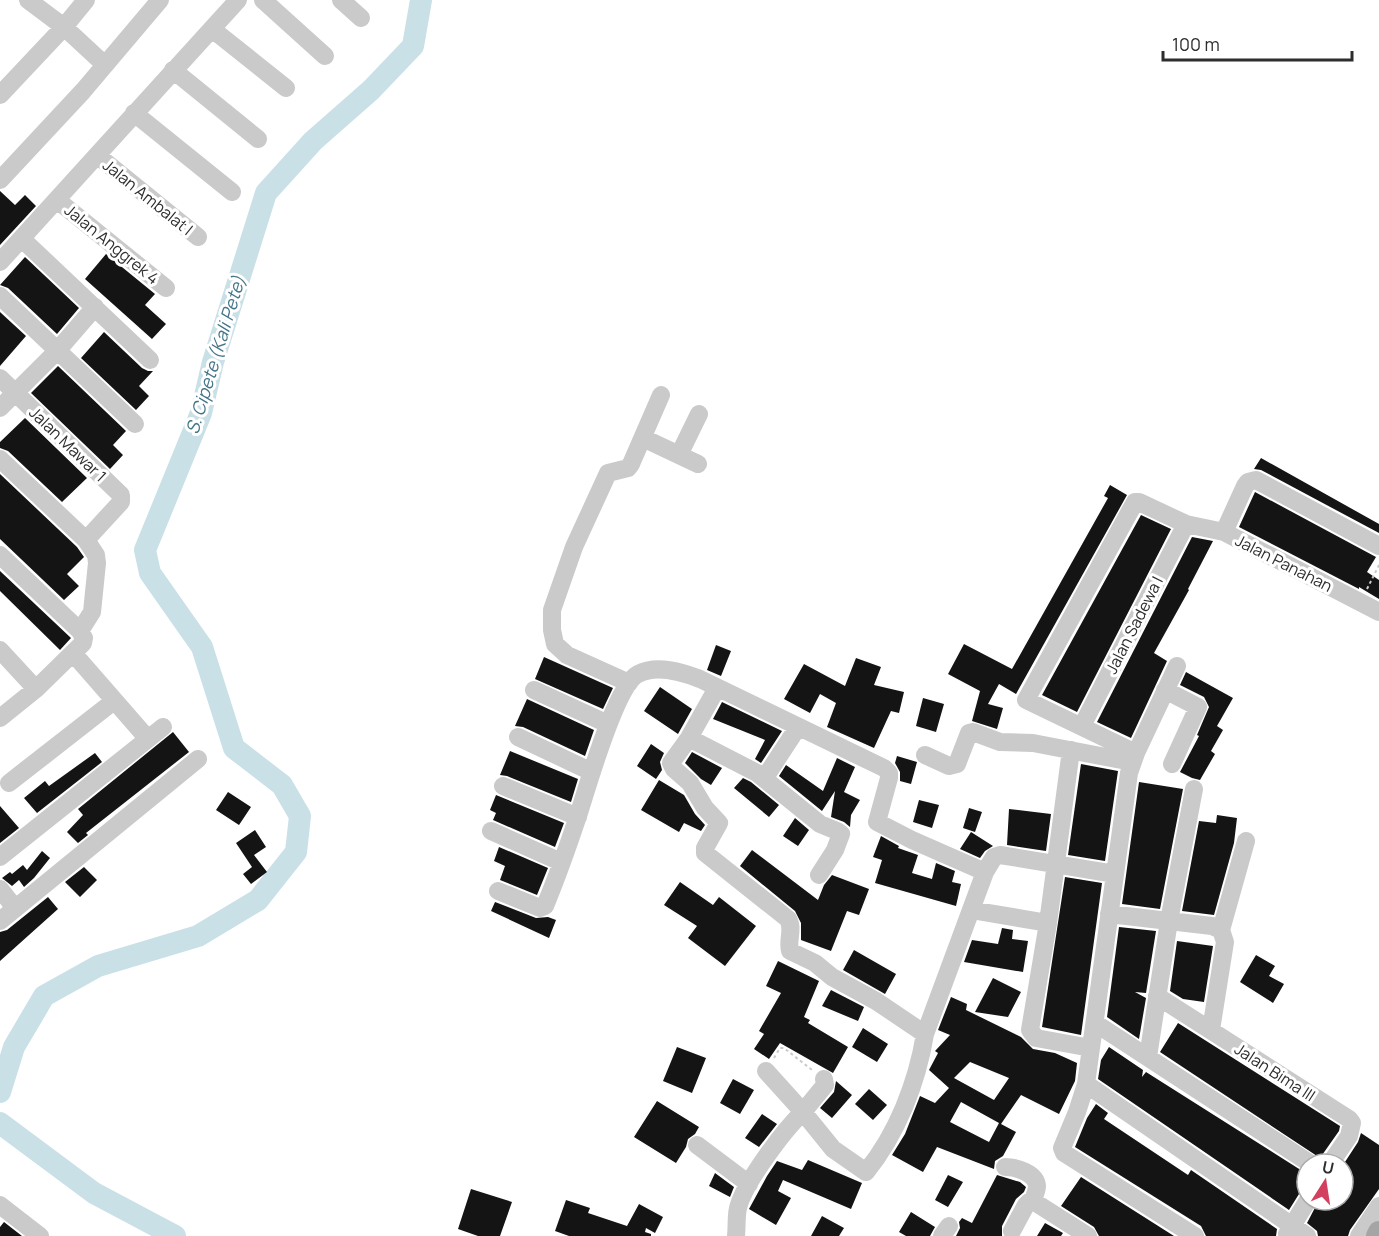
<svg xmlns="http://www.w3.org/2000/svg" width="1379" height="1236" viewBox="0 0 1379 1236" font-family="Manrope,sans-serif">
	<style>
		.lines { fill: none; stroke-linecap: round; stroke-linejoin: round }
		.river { stroke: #c9e0e7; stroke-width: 22 }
		.building { fill: #141414; fill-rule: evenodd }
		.path { stroke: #cacaca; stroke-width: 2; stroke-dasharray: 3 3; stroke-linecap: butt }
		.minor { stroke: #cacaca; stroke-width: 18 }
		.major { stroke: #a5a5a5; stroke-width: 22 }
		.labels { text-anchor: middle; stroke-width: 6; stroke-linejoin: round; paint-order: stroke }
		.street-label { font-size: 16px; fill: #2d2d2d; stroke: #fff }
		.water-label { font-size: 18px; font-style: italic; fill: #437587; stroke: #fff }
	</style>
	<rect width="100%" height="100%" fill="#fff"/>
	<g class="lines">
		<path class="river" d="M0 1092 14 1047 44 996 98 966 198 936 258 900 296 852 300 816 282 785 234 748 202 647 150 573 145 550 201 413 213 362 266 193 313 141 371 90 413 46 421 0
			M0 1123 94 1193 175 1236"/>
	</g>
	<path class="building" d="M0 191 15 205 25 195 36 206 0 245Z
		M106 254 155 294 145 305 166 324 152 339 85 279Z
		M25 257 79 308 57 334 8 288 0 285Z
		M0 312 26 336 0 366Z
		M104 332 142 368 148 371H153L139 386 149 396 136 410 81 358Z
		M58 366 126 431 113 445 123 455 110 469 31 393Z
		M25 418 87 478 62 502 8 451 0 448V442Z
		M1261 458 1379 524V533L1261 470 1254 469Z
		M0 474 77 547 84 557 67 574 79 586 64 600 0 539Z
		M1110 485 1127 495 1016 694 999 684 988 704 1003 708 997 729 972 721 980 691 948 674 964 644 1012 669 1108 498 1104 496Z
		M1255 492 1376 557 1367 572 1379 580V599L1359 587V589L1239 527Z
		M1141 515 1171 529 1077 712 1042 695Z
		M1192 537 1213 541 1188 589 1189 590 1154 653 1167 661 1131 738 1097 722Z
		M0 571 71 638 60 650 0 591Z
		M716 645 731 651 721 676 707 670Z
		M544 657 613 688 603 709 535 679Z
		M856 658 881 667 874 685 904 692 899 713 891 711 874 748 827 727 836 703 820 694 810 713 784 699 804 664 845 686Z
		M1186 672 1233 698 1217 726 1223 730 1211 751 1215 754 1200 780 1192 778 1180 772 1199 736 1197 735 1209 707 1204 697 1180 685Z
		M660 687 692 709 678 734 644 711Z
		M923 698 944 704 936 732 916 726Z
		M527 699 594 730 585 756 523 727 515 726Z
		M722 702 782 731 761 763 755 759 765 740 713 719Z
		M173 732 189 752 86 833 88 835 78 843 67 832 83 815 78 809Z
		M651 744 664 753 660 762 662 770 656 779 637 766Z
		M510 751 578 779 571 802 507 776 500 775Z
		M692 752 722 768 711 785 701 779 685 763Z
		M95 753 102 762 37 813 24 798 45 781 49 786Z
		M897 756 917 762 911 784 900 781V772L895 763Z
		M837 758 855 767 844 792 860 800 851 815 850 827 844 822 831 817 835 791 822 811 779 776 786 765 823 791Z
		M1081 764 1118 771 1105 861 1068 855Z
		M743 778 751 782 779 805 769 817 734 788Z
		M659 780 684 795 695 814 705 825 701 831 684 823 679 832 641 810Z
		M1139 782 1183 789 1160 909 1122 904Z
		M228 792 251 807 239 825 216 810Z
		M496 795 564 823 555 847 493 820 496 813 490 810Z
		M919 800 939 805 932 828 913 822Z
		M0 806 19 828 0 843Z
		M969 808 982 812 975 832 963 828Z
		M1009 809 1051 814 1046 851 1007 845Z
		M1217 815 1237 818 1234 843 1214 915 1182 911 1199 821 1216 823Z
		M795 818 809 830 798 846 783 836Z
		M255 830 266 847 254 855 267 872 251 884 243 874 252 867 236 843Z
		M971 832 993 846 985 851 980 858 960 849Z
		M881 836 899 846 898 848 918 855 912 873 932 879 936 863 955 871 952 882 961 884 956 906 875 883 882 860 873 857Z
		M499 847 548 868 537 895 500 880 505 866 494 861Z
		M752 850 818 900 824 885 832 875 869 889 859 915 847 911 831 951 801 940V923L795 911 740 866Z
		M42 851 50 858 34 878 24 887 19 880 12 886 2 878 10 872 12 874 23 865 27 870Z
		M84 867 97 880 80 897 65 882Z
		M1065 877 1102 883 1081 1035 1042 1027Z
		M680 882 713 905 719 897 756 926 725 966 688 938 697 926 664 905Z
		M48 897 58 909 0 961V932L7 930Z
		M495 902 536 918 548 917 556 920 549 938 491 911Z
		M1119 927 1156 931 1146 993 1135 992 1146 998 1139 1039 1107 1017Z
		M1002 928 1013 930 1012 939 1028 941 1023 972 964 962 972 940 998 944Z
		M1177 941 1213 946 1204 1002 1183 999 1170 991Z
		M854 950 896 974 885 994 843 970Z
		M1256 955 1275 966 1269 976 1284 984 1273 1003 1240 982Z
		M778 961 819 981 804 1017 810 1020 808 1023 848 1047 833 1073 780 1043 769 1059 754 1049 764 1034 759 1031 781 993 766 986Z
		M993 978 1021 992 1008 1017 975 1012Z
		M831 990 864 1007 858 1021 822 1006Z
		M951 997 967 1004 966 1010 1021 1037 1033 1049 1055 1053 1077 1063 1075 1081 1059 1114 1021 1095 1001 1124 1016 1132 1003 1156 995 1161 994 1169 937 1147 923 1172 892 1155 905 1134 920 1096 935 1103 949 1088 929 1070 938 1053 935 1051 950 1035 938 1030ZM970 1062 1009 1078 994 1100 954 1078ZM961 1102 999 1123 989 1142 950 1122Z
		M1178 1023 1340 1126 1339 1131 1320 1158 1160 1052Z
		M863 1028 888 1044 877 1062 852 1047Z
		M677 1047 706 1058 692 1093 663 1081Z
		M1109 1047 1143 1070 1142 1077 1146 1072 1307 1174V1189L1299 1194 1289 1210 1098 1079 1101 1060Z
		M733 1079 754 1090 740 1114 720 1103Z
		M836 1081 852 1095 832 1118 820 1108 834 1092Z
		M869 1089 887 1105 873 1120 855 1104Z
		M657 1101 699 1127 695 1134 688 1139 686 1147 676 1163 634 1137Z
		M1096 1104 1108 1113 1104 1119 1188 1175 1191 1170 1277 1229 1276 1236H1206L1201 1226 1075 1147 1087 1118Z
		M762 1114 777 1124 759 1147 745 1138Z
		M1361 1133 1379 1145V1189L1350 1230 1348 1236H1318L1317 1231 1307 1223 1319 1200H1343V1165L1358 1142Z
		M808 1160 862 1183 851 1209 783 1180 778 1191 791 1198 776 1225 749 1209 767 1176 777 1161 802 1170Z
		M715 1173 734 1187 730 1197 709 1186Z
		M948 1175 963 1182 948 1207 935 1200Z
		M997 1175 1020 1182 1026 1187 1024 1192 1016 1199 1002 1226V1236H956L960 1228 959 1222 962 1218 972 1223Z
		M1081 1177 1174 1236H1099L1094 1227 1061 1206Z
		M471 1189 512 1202 500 1236H478L458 1229Z
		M566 1200 590 1208 588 1213 627 1226 639 1204 663 1217 655 1233 646 1228 645 1232 651 1234V1236H569L555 1231Z
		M911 1212 935 1227 930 1236H906L899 1232Z
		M822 1216 844 1228 839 1236H811Z
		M4 1222 22 1236H0V1227Z
		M1045 1223 1063 1233 1061 1236H1037Z"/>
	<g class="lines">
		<path class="path" d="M1367 589 1379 565
			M774 1058 780 1048H784L812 1070"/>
		<path class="minor" d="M28 0 64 27 105 65
			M263 0 325 56
			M341 0 361 18
			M212 29 286 88
			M173 70 258 139
			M0 95 64 27 86 0
			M134 113 232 192
			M98 156 198 237
			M0 180 83 91 160 0
			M57 200 166 288
			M22 239 150 360
			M0 262 238 0
			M0 296 135 424
			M0 378 121 495V502L86 540 96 555 97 563 92 612 80 631
			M0 408 57 351 95 307
			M643 438 698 464
			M679 455 699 414
			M0 459 86 540
			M1224 532 1245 486 1248 482 1256 480 1379 546
			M0 555 80 631 84 638 83 643 36 689 0 718
			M0 650 36 689
			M73 653 148 739
			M1177 666 1136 753 1129 773 1086 1084 1077 1112 1062 1148 1064 1153 1195 1236
			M629 683 567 655 555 644 552 630V610L574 547 608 473 628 468 631 464 661 395
			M717 688 689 738 671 763 674 769 690 783 705 808 719 823 705 848V853L788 919C794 929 787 940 790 951L815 963 832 977 876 1001 925 1034
			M534 690 608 724
			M1165 690 1198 707 1172 764
			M1082 726 1186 524
			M518 737 592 772
			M689 738 757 773 820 824 837 831 841 834 835 850 819 875
			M1071 750 1048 923 1030 1030 1036 1038 1091 1048
			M1136 753 1026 700 1135 502H1139L1186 524 1224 532 1379 612
			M925 755 949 766 957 764 969 733 973 732 1000 742 1033 743 1132 762
			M764 779 798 727
			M9 783 114 701
			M503 786 578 817
			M491 831 561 862
			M0 857 163 727
			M0 889 15 908
			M498 891 540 908 545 906C557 877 568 846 578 816 587 789 615 686 638 674 657 664 682 672 700 679L884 768 889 773V778L877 822 912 840 985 872
			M971 910 1048 923
			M1109 914 1212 926 1221 930 1225 942 1211 1030
			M0 921 198 759
			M1221 930 1246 841
			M1157 996 1349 1119 1352 1123 1349 1136 1330 1164
			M1095 1023 1311 1164
			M1148 1057 1169 921 1194 789
			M766 1071 803 1112 825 1085 824 1079
			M1086 1084 1307 1236
			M697 1145 749 1184
			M1005 1167C1016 1167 1036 1173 1037 1186 1037 1191 1034 1196 1033 1201
			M0 1205 40 1236
			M1012 1231 1026 1205 1029 1202 1033 1201 1088 1236
			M1287 1234 1308 1200
			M736 1236C737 1227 736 1217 738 1208 744 1183 784 1130 803 1112L833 1149 866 1172C897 1134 917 1083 925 1034L985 872 994 857 1000 855 1115 874
			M942 1236 949 1226
			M1359 1236 1379 1206"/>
		<path class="major" d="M1377 1236 1379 1232"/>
	</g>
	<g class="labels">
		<g class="street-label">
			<text transform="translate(148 197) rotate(39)" y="6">Jalan Ambalat I</text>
			<text transform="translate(112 244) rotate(39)" y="6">Jalan Anggrek 4</text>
			<text transform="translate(68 444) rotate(44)" y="6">Jalan Mawar 1</text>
			<text transform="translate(1284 563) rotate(27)" y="6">Jalan Panahan</text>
			<text transform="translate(1134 625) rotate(-63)" y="6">Jalan Sadewa I</text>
			<text transform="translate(1275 1072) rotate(33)" y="6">Jalan Bima III</text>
		</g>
		<g class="water-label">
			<text transform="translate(216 355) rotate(-73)" y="6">S. Cipete (Kali Pete)</text>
		</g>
	</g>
	<g transform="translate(1325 1182) rotate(12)"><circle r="28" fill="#ffffff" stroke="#ababab" stroke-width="1.5"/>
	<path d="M0-4.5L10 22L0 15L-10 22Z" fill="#d33f5e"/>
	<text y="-9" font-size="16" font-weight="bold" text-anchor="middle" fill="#2d2d2d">U</text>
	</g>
	<path d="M1163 51v9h189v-9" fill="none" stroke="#2d2d2d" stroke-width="3"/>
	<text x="1172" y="51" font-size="18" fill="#2d2d2d" stroke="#ffffff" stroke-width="4.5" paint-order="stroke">100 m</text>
</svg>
